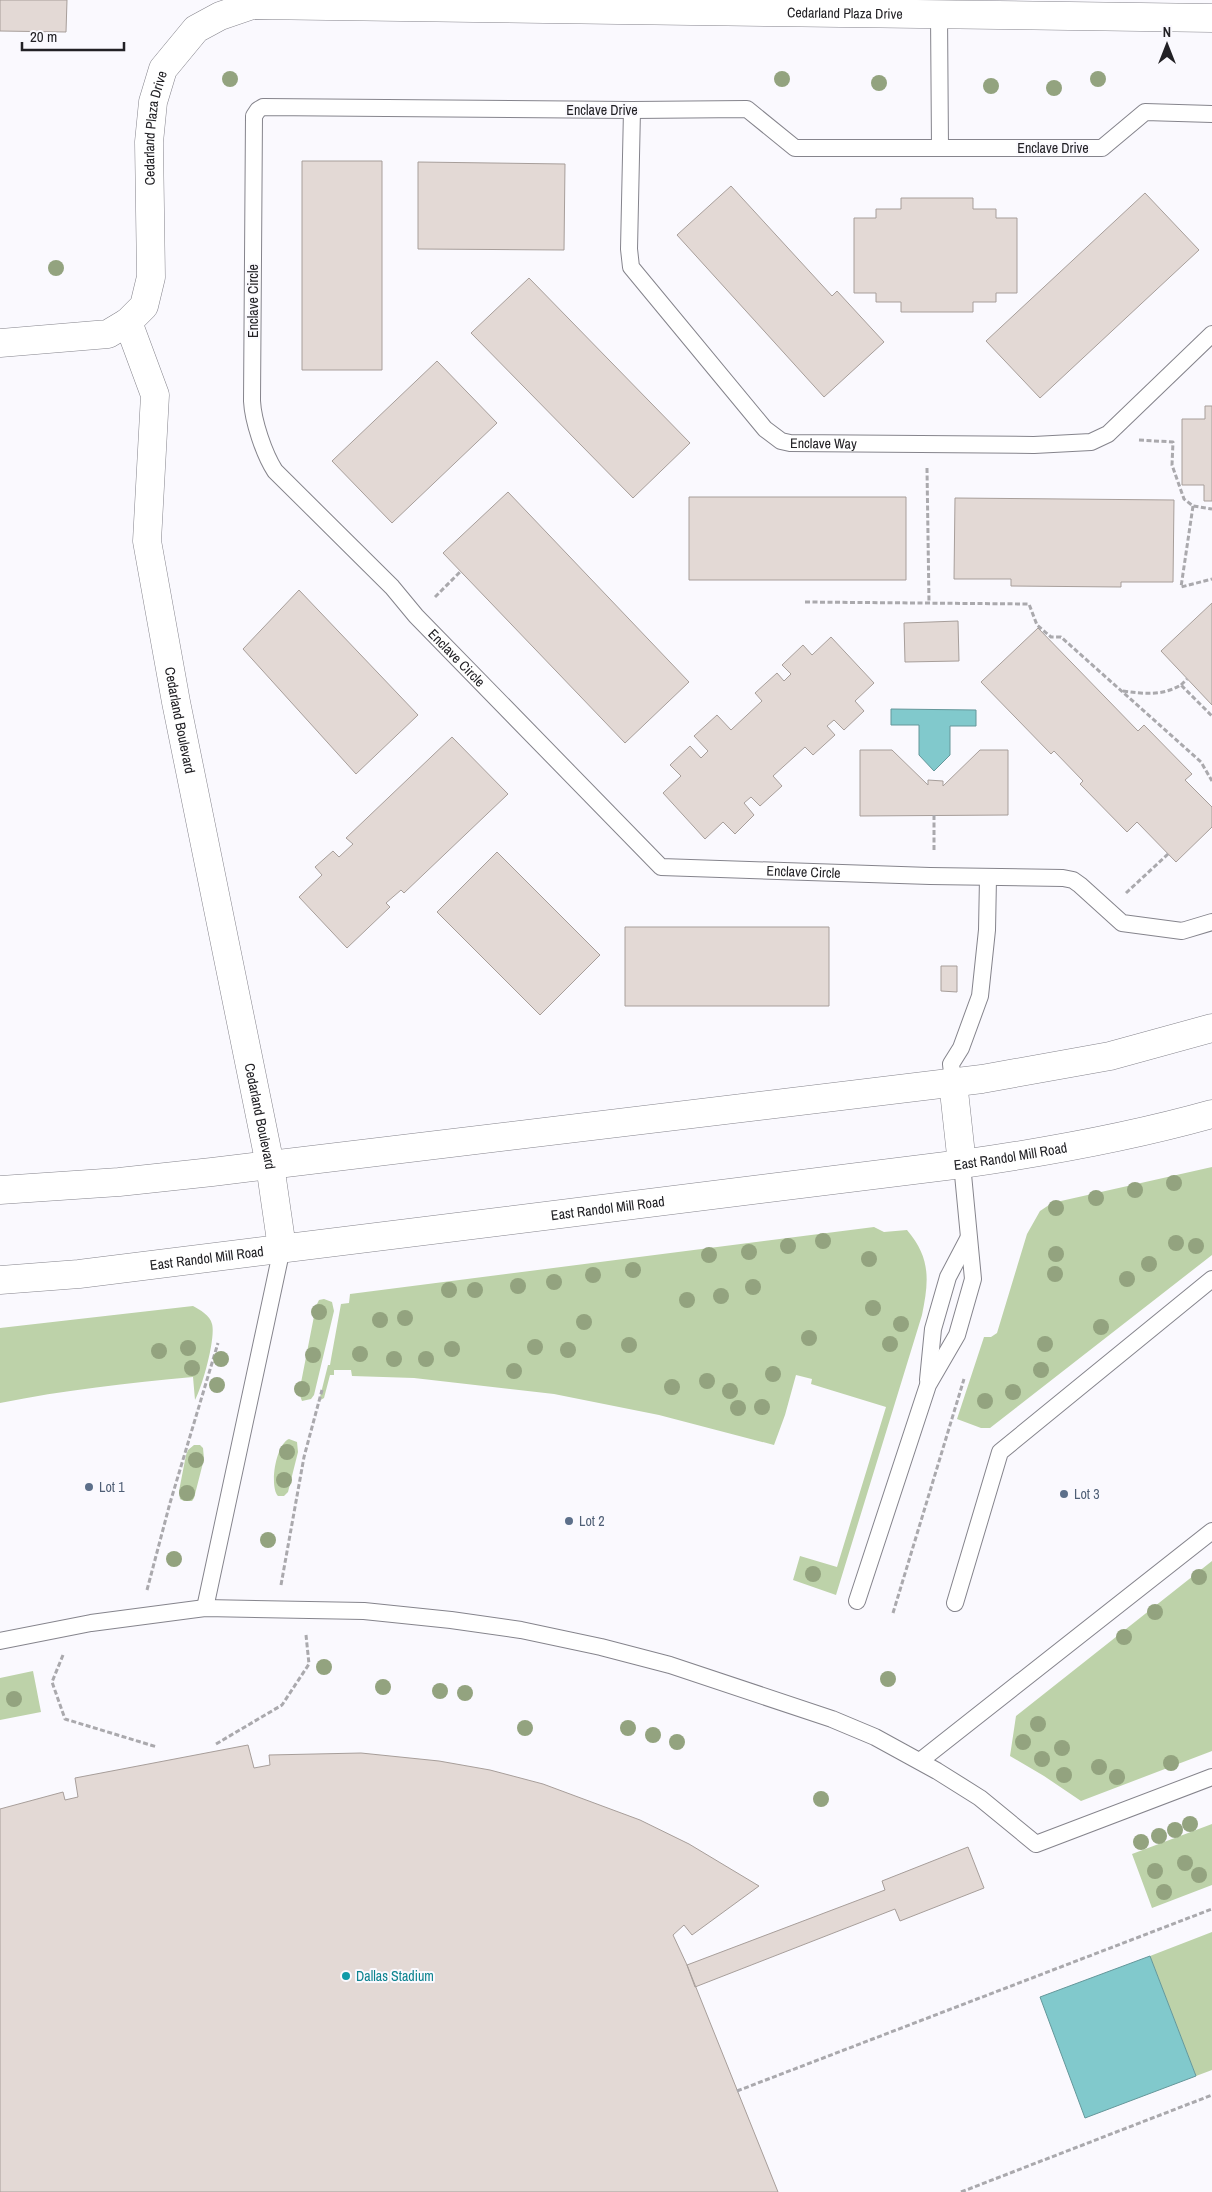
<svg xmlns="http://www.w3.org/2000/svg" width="1212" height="2192" viewBox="0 0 1212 2192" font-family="'Archivo Narrow',sans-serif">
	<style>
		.green { fill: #bdd2a9 }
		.water { fill: #81c9cc; stroke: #64979a }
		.building { fill: #e3d9d5; stroke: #a79e9a }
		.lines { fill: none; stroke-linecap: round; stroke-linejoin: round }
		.lane-casing { stroke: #85848c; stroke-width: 18 }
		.secondary-casing { stroke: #85848c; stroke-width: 29 }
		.path { stroke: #aaa9ad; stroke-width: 3; stroke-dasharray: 5 2.5; stroke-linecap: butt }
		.lane { stroke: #fff; stroke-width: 16 }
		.secondary { stroke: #fff; stroke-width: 28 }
		.tree { fill: #93a37f }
		.service-dot { fill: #5c6f8a; stroke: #faf9fe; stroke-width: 2 }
		.culture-dot { fill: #0f9aa8; stroke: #faf9fe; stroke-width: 2 }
		.labels { text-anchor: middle; stroke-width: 4; stroke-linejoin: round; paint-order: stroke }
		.street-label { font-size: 14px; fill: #222125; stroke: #faf9fe }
		.service-label { font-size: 14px; fill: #4e5e75; stroke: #faf9fe; text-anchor: start }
		.culture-label { font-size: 14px; fill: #0d838f; stroke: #faf9fe; text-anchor: start }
	</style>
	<rect width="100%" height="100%" fill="#faf9fe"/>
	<path class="green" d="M1212 1167V1255L990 1428H981L957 1419 984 1337H991L997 1333 1027 1234 1040 1211 1052 1203Z
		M874 1227 884 1232 907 1230C931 1258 929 1281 922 1315L836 1595 793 1580 800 1556 837 1567 886 1407 811 1384 812 1379 796 1375 785 1415 774 1445 659 1415 554 1394 414 1378 352 1376 351 1370H334V1375H330L324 1398 319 1401 328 1365H330L331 1359 341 1304 349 1303 350 1294Z
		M324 1299 332 1302 334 1311 314 1395 311 1399 302 1401 299 1393 316 1306 319 1300Z
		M193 1306C200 1310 210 1315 212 1324 216 1338 202 1388 195 1400L193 1377C128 1383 64 1390 0 1403V1328Z
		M289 1439 297 1442 298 1452 288 1492 284 1496H278C269 1486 276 1444 289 1439Z
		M194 1445H200L203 1448 204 1459 194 1498 192 1501H184L180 1499 179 1491 186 1455 188 1450Z
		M1212 1561V1751L1081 1801 1044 1776 1010 1756 1016 1716Z
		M33 1671 41 1712 0 1720V1678Z
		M1212 1824V1885L1152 1908 1132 1854Z
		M1212 1932V2070L1196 2076 1150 1956Z"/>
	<path class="water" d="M891 709 976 710V726H950V755L934 771 919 755V725H891Z
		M1150 1956 1196 2076 1085 2118 1040 1997Z"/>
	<path class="building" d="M0 0H67L66 32 0 31Z
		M302 161H382V370H302Z
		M418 162 565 164 564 250 418 249Z
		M731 186 832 296 837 291 884 342 824 397 677 235Z
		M1145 193 1199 250 1040 398 986 341Z
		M901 198H973V209H996V218H1017V293H996V302H973V312H901V302H876V293H854V218H876V209H901Z
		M529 278 690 443 633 498 471 333Z
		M437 361 497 423 392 523 332 461Z
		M1205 406H1212V501H1204V485H1182V419H1205Z
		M508 492 689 682 625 743 443 553Z
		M689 497H906V580H689Z
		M955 498 1174 500 1173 582H1121V587L1011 586V579H954Z
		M299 590 418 715 356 774 243 649Z
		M1212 603V705L1161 651Z
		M958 621 959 661 905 662 904 623Z
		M1038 628 1138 731 1144 725 1192 774 1185 780 1212 807V827L1176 862 1137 822 1127 832 1080 784 1083 781 1054 751 1051 754 981 682Z
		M831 637 874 683 855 701 864 711 844 730 834 720 827 726 835 735 813 755 805 747 773 776 782 786 760 806 751 797 744 803 754 815 735 834 723 822 705 839 663 793 681 776 670 765 690 746 701 758 708 751 694 736 717 715 731 730 762 701 755 693 777 673 784 681 791 674 782 665 803 645 812 655Z
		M452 737 508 794 404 893 401 890 386 903 390 907 347 948 299 897 322 875 315 867 333 851 339 857 353 844 346 838Z
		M860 750H892L928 785V780L943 781V786L980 750H1008V815L860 816Z
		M497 852 600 955 540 1015 437 912Z
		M625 927H829V1006H625Z
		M941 966H957V992L941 991Z
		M248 1745 254 1768 270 1765 269 1755 361 1753 439 1761 490 1770 543 1784 640 1820 689 1844 759 1886 692 1935 684 1925 673 1935 687 1965 778 2192H0V1809L63 1792 65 1800 78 1797 75 1778Z
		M968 1847 984 1888 900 1921 895 1909 695 1987 687 1965 885 1890 882 1881Z"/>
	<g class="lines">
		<g class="lane-casing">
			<g id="lane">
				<path d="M939 14 940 148"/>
				<path id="s1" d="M632 110 629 249 631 267 765 429 781 441 790 443 1034 445 1091 442 1108 434 1212 334"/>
				<path id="s2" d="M1212 114 1145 112 1102 148H795L747 109 632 110 263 107 258 110 254 116 252 401C253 421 264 454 275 471L392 587 416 616 661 867 930 876 1063 878 1073 880 1080 885 1122 923 1182 931 1212 922"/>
				<path d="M953 1082 951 1064 961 1048 980 996 987 930 988 878"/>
				<path d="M928 1380 933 1329 948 1277 968 1239"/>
				<path d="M857 1601 928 1385 957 1335 973 1279 962 1164"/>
				<path d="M955 1603 1000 1452 1212 1279"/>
				<path d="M205 1608 282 1248"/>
				<path d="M0 1641 91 1623 205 1608 364 1611 451 1620 521 1630 601 1647 670 1665 832 1719 875 1737 937 1771 980 1798 1036 1844 1212 1777"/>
				<path d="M920 1761 1212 1531"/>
			</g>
		</g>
		<g class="secondary-casing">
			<g id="secondary">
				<path id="s3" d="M128 322 144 306 151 277 149 142 153 102 163 69 196 29 220 16 252 5 1212 18"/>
				<path id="s4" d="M0 343 108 334 128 322 155 395 147 541 176 702 270 1165 282 1248"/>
				<path d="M953 1082 962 1164"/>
				<path d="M0 1190 119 1182 212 1172 982 1079 1110 1056 1212 1028"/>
				<path id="s5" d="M0 1280 79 1274 962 1164C1047 1152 1130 1137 1212 1114"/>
			</g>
		</g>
		<path class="path" d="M1139 440 1173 442 1172 465 1184 499 1193 506 1212 509
			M927 468 929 603
			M1193 506 1181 587 1212 579
			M435 597 461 571
			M805 602 1029 604 1037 625 1051 637H1061L1201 762 1212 781
			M1181 685 1187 679
			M1123 691C1144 694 1162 696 1181 685L1212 716
			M934 815V850
			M1126 893 1168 854
			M281 1585 304 1457 322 1390
			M147 1590 170 1503 218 1343
			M893 1613 964 1379
			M63 1655 52 1682 65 1719 157 1747
			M216 1744 282 1705 309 1664 306 1635
			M737 2091 1212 1909
			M961 2192 1212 2095"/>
		<use href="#lane" class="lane"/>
		<use href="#secondary" class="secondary"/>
	</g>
	<g class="tree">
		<circle cx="230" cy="79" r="8"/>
		<circle cx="782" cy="79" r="8"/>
		<circle cx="1098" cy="79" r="8"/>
		<circle cx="879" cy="83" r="8"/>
		<circle cx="991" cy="86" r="8"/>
		<circle cx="1054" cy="88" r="8"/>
		<circle cx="56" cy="268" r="8"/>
		<circle cx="1174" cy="1183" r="8"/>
		<circle cx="1135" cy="1190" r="8"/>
		<circle cx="1096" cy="1198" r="8"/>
		<circle cx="1056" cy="1208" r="8"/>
		<circle cx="823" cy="1241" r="8"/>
		<circle cx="1176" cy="1243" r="8"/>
		<circle cx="788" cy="1246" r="8"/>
		<circle cx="1196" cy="1246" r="8"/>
		<circle cx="749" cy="1252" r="8"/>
		<circle cx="1056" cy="1254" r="8"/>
		<circle cx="709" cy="1255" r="8"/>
		<circle cx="869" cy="1259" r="8"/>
		<circle cx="1149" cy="1264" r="8"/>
		<circle cx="633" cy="1270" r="8"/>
		<circle cx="1055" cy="1274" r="8"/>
		<circle cx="593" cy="1275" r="8"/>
		<circle cx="1127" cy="1279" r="8"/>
		<circle cx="554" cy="1282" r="8"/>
		<circle cx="518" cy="1286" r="8"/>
		<circle cx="753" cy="1287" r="8"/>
		<circle cx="449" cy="1290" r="8"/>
		<circle cx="475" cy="1290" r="8"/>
		<circle cx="721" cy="1296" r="8"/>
		<circle cx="687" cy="1300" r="8"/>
		<circle cx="873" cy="1308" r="8"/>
		<circle cx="319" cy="1312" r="8"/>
		<circle cx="405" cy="1318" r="8"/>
		<circle cx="380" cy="1320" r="8"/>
		<circle cx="584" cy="1322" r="8"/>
		<circle cx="901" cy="1324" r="8"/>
		<circle cx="1101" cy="1327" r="8"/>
		<circle cx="809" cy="1338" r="8"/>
		<circle cx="890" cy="1344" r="8"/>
		<circle cx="1045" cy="1344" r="8"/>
		<circle cx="629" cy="1345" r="8"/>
		<circle cx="535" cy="1347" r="8"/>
		<circle cx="188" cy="1348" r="8"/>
		<circle cx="452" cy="1349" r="8"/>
		<circle cx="568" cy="1350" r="8"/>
		<circle cx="159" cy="1351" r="8"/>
		<circle cx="360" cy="1354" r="8"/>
		<circle cx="313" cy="1355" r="8"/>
		<circle cx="221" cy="1359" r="8"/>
		<circle cx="394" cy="1359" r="8"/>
		<circle cx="426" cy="1359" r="8"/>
		<circle cx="192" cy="1368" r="8"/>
		<circle cx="1041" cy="1370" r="8"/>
		<circle cx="514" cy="1371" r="8"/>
		<circle cx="773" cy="1374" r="8"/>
		<circle cx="707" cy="1381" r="8"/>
		<circle cx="217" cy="1385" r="8"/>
		<circle cx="672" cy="1387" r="8"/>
		<circle cx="302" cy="1389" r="8"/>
		<circle cx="730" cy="1391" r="8"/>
		<circle cx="1013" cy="1392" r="8"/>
		<circle cx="985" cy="1401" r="8"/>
		<circle cx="762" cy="1407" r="8"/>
		<circle cx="738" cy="1408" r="8"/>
		<circle cx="287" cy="1452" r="8"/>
		<circle cx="196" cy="1460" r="8"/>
		<circle cx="284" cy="1480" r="8"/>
		<circle cx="187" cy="1493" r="8"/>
		<circle cx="268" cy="1540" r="8"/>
		<circle cx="174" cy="1559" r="8"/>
		<circle cx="813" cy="1574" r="8"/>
		<circle cx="1199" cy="1577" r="8"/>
		<circle cx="1155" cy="1612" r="8"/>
		<circle cx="1124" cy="1637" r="8"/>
		<circle cx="324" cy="1667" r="8"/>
		<circle cx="888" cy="1679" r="8"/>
		<circle cx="383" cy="1687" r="8"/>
		<circle cx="440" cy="1691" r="8"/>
		<circle cx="465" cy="1693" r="8"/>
		<circle cx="14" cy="1699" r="8"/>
		<circle cx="1038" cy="1724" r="8"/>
		<circle cx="525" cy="1728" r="8"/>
		<circle cx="628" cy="1728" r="8"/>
		<circle cx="653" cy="1735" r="8"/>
		<circle cx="677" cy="1742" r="8"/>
		<circle cx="1023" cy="1742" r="8"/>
		<circle cx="1062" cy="1748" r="8"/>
		<circle cx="1042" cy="1759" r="8"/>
		<circle cx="1171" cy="1763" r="8"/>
		<circle cx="1099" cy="1767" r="8"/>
		<circle cx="1064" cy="1775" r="8"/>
		<circle cx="1117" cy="1777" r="8"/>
		<circle cx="821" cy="1799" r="8"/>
		<circle cx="1190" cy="1824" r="8"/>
		<circle cx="1175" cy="1830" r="8"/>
		<circle cx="1159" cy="1836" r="8"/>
		<circle cx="1141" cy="1842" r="8"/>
		<circle cx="1185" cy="1863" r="8"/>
		<circle cx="1155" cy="1871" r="8"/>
		<circle cx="1199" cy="1875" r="8"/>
		<circle cx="1164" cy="1892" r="8"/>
	</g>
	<g class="service-dot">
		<circle cx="89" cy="1487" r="5"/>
		<circle cx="1064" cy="1494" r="5"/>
		<circle cx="569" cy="1521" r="5"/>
	</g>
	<circle class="culture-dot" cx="346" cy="1976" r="5"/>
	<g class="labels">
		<g class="street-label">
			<text dy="5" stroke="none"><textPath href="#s3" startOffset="968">Cedarland Plaza Drive</textPath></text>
			<text x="602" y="115">Enclave Drive</text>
			<text dy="5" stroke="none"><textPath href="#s3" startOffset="202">Cedarland Plaza Drive</textPath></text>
			<text x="1053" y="153">Enclave Drive</text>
			<text transform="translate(253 301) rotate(-90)" y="5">Enclave Circle</text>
			<text dy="5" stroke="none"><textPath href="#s1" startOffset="430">Enclave Way</textPath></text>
			<text dy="5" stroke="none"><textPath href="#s2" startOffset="1609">Enclave Circle</textPath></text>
			<text dy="5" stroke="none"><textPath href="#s4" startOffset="538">Cedarland Boulevard</textPath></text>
			<text dy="5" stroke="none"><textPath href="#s2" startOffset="2044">Enclave Circle</textPath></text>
			<text dy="5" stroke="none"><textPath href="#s4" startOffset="942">Cedarland Boulevard</textPath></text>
			<text dy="5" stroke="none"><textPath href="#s5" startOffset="1018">East Randol Mill Road</textPath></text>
			<text dy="5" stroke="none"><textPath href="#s5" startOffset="612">East Randol Mill Road</textPath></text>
			<text dy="5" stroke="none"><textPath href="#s5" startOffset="208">East Randol Mill Road</textPath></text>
		</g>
		<g class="service-label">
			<text x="99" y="1492">Lot 1</text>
			<text x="1074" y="1499">Lot 3</text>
			<text x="579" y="1526">Lot 2</text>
		</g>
		<g class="culture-label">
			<text x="356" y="1981">Dallas Stadium</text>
		</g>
	</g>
	<g transform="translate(1167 45)" stroke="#faf9fe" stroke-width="4" paint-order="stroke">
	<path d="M0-4L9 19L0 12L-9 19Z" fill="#222125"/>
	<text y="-8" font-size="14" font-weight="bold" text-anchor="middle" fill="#222125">N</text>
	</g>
	<path d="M22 42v8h102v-8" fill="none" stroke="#222125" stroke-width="2.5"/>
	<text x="30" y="42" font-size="15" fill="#222125" stroke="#faf9fe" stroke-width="4" paint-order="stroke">20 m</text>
</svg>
